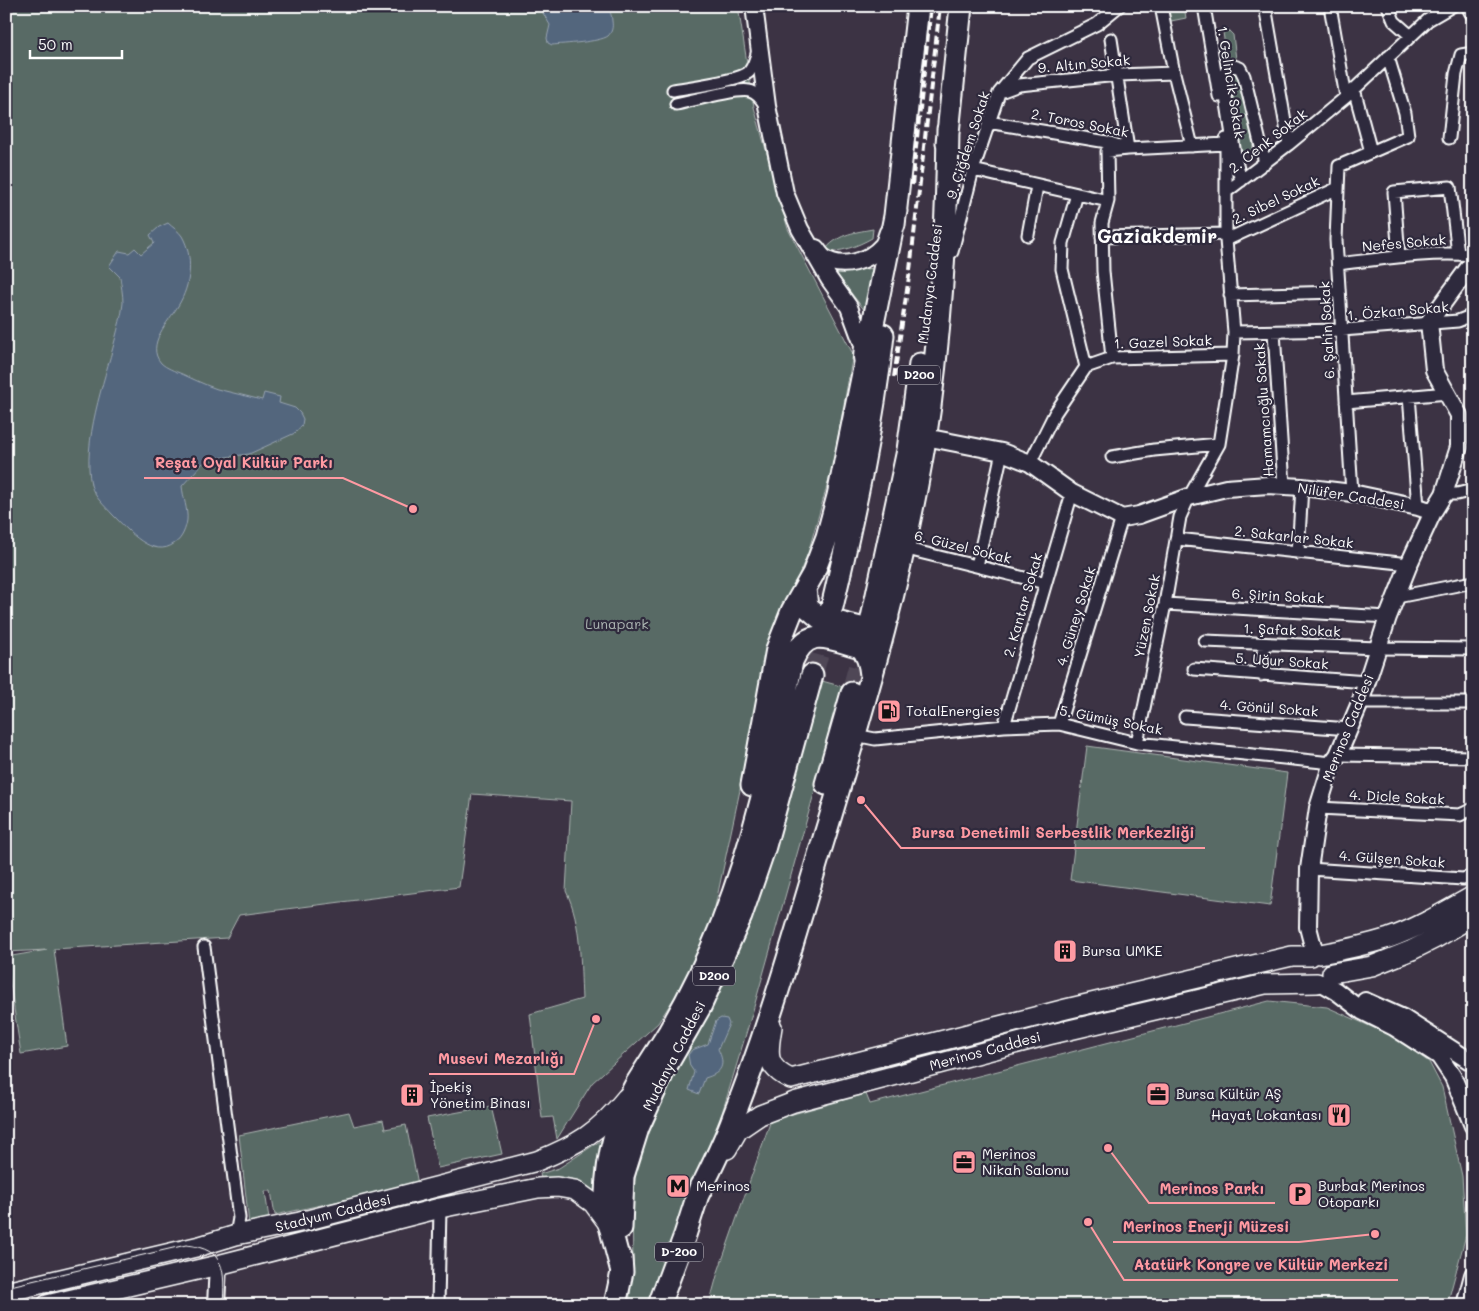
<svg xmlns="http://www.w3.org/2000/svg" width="1479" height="1311" viewBox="0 0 1479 1311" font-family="Mali,sans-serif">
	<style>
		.green { fill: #596b65; stroke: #acb5b2 }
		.water { fill: #52667d; stroke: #97a3b1 }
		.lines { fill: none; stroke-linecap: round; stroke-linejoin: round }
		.highway-tunnel { stroke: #504757; stroke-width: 21; stroke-dasharray: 21 11; stroke-linecap: butt }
		.street-casing { stroke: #fff; stroke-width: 15 }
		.secondary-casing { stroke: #fff; stroke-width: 20 }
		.primary-casing { stroke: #fff; stroke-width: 22 }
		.highway-casing { stroke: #fff; stroke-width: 25 }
		.street { stroke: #2f2a3d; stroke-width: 11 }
		.secondary { stroke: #2f2a3d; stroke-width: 16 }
		.primary { stroke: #2f2a3d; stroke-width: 19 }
		.highway { stroke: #2f2a3d; stroke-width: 21 }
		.tram { stroke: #fff; stroke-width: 1 }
		.rail { stroke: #fff; stroke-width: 4; stroke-dasharray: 8 4; stroke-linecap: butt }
		.labels { text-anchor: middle; stroke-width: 4.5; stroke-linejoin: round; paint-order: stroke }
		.shield { fill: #2f2a3d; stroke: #c1bfc5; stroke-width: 1 }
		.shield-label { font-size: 12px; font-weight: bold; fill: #fff }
		.street-label { font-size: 14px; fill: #fff; stroke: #2f2a3d }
		.park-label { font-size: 14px; fill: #acb5b2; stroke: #2f2a3d }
		.poi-label { font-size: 14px; fill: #fff; stroke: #2f2a3d; text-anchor: start }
		.district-label { font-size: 19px; font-weight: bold; fill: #fff; stroke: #2f2a3d }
		.leader { fill: none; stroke: #ff9aa2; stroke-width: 2 }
		.callout-dot { fill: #ff9aa2; stroke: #2f2a3d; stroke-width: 2 }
		.callout-label { font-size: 15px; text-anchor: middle; font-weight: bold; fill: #ff9aa2; stroke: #2f2a3d; stroke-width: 4.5; stroke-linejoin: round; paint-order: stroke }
	</style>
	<rect width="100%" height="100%" fill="#3c3344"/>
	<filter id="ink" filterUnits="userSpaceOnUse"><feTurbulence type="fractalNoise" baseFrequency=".02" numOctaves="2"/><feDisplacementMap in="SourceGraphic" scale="10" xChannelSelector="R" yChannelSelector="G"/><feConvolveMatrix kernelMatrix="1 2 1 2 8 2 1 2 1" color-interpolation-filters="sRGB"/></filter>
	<g filter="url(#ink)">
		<path class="green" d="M6 6H738L754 107 788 229 853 354 833 465 808 553 773 636 712 921 696 964 658 1023 592 1083 557 1139 553 1117 542 1118 530 1014 582 999C580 963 582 924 566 891L571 801 472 794 459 887 239 915 227 938 54 949 67 1046 21 1054 6 957 47 950 6 952Z
			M1163 6H1184L1186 18 1166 22Z
			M1227 29 1233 35 1236 59 1232 62 1227 61 1223 32Z
			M1233 69 1240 74 1253 145 1252 152 1248 154 1242 153 1239 149 1228 81 1231 70Z
			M873 229 872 238C856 247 841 252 823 252 838 234 851 233 873 229Z
			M875 268 865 311 835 272Z
			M822 681 844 687 752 1014 703 1176 658 1305H629L633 1268 632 1195 639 1158 649 1129 672 1079 698 1035 739 947 773 851Z
			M1087 746 1287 773 1270 906 1070 880Z
			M1269 1001 1327 1007 1392 1036 1429 1062 1442 1087 1462 1176 1466 1235 1447 1305H709L718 1272 771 1120 866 1094 870 1104Z
			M491 1106 502 1154 438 1168 427 1118Z
			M349 1112 354 1126 383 1120 385 1129 406 1125 418 1184 275 1215 271 1191H265L269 1219 249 1224 239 1135Z
			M603 1139 609 1212 594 1192 581 1184 541 1178 540 1174 559 1168Z"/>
		<path class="water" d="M567 6H607C610 11 612 16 612 21 613 27 612 32 608 36 600 42 563 44 552 45L548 43 547 38 550 25 543 13 547 9Z
			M168 223C172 227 179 231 182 236 194 257 191 285 178 306 169 321 145 345 161 363 166 368 175 371 182 374 193 379 205 385 217 389 232 393 247 396 262 400L264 393 280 397 279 403 295 408 300 413 303 419 302 425 295 433 249 454 212 459 203 463 182 486C183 497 188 510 187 520 186 528 182 539 175 543 153 560 128 530 113 515 105 506 94 497 91 485 82 442 104 382 115 340 118 328 122 315 123 303 123 294 121 285 120 277L109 266 119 251 129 253 135 248 141 254 154 243 150 235 159 227Z
			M721 1018 727 1019 729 1024 718 1049C726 1065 722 1073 705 1078L699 1094 689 1090 694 1072 690 1066 688 1055 692 1050 708 1044 716 1021Z"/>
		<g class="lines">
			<path class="highway-tunnel" d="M812 675 828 620
				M853 688 866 640"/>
			<g class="street-casing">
				<path id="street" d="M1161 6 1174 73 1192 146
					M1204 6 1219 96
					M1265 6 1289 144
					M1330 6 1346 97
					M1388 6 1394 21 1411 36
					M1111 39 1128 149 1107 151 1108 201 1102 223 1103 271 1112 358
					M1354 89 1371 152
					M673 90C689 87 739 81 749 72 754 66 756 58 758 50
					M1000 92 1019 85 1118 75 1174 73
					M676 104C691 101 737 88 749 91 757 92 762 100 766 106
					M988 122 1107 142 1128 149 1226 144
					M1449 138 1456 74 1461 55 1473 53
					M1226 139V192
					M973 170 1108 201
					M1241 181 1236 161 1224 84 1225 73 1229 67 1234 66 1240 68 1244 76 1265 163
					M1077 194 1063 243 1062 269 1086 367
					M1028 235 1037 186
					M1102 237 1226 234
					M1226 240 1338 188
					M952 252 973 170 999 93 1028 58 1097 24 1119 6
					M1399 257 1394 192 1450 187 1458 254
					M1338 264C1381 259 1430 251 1473 255
					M1230 295 1339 292
					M1234 332 1342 330 1458 321 1473 315
					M1274 332 1284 486
					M1409 396 1418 507
					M1346 402 1448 393
					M1112 457 1154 450 1219 444
					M1030 463 1055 413 1086 367 1112 358 1233 355
					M1352 493 1336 240 1339 166 1408 136 1405 113 1388 57
					M1444 494H1457L1473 490
					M1177 539 1409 564
					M903 548 1045 583
					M1298 553 1302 487
					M977 566 1002 452
					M1397 597 1473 582
					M1165 604 1388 617
					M1205 641 1378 648 1473 649
					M1194 669 1367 682
					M1261 675 1264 644
					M1360 703H1473
					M1185 717 1350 729
					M1059 724 1122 518
					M1004 726 1072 493
					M855 735 875 739 1004 726 1059 724 1137 743 1332 763
					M1137 743 1165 604 1180 517 1189 497 1219 444 1233 355 1234 332 1226 240V192L1289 144 1346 97 1428 20 1452 6
					M1338 755 1473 757
					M1318 808 1460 815 1473 809
					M1309 869 1463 879 1473 876
					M204 947 239 1218 236 1235
					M438 1305 440 1208"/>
			</g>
			<g class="secondary-casing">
				<path id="secondary" d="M754 6 767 106 785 193 800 229 829 279 849 307 863 345 862 358
					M1470 6 1473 12
					M816 248C818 251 821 255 823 257 841 271 869 261 882 246 885 243 886 237 888 232
					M925 437 1002 452 1030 463 1072 493 1122 518 1139 515 1189 497 1226 488 1268 485 1302 487 1352 493 1418 507 1433 512 1444 494 1459 447V415L1434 370 1429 322 1473 262
					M1315 954 1308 927 1309 869 1318 808 1332 763 1338 755 1360 703 1388 617 1409 564 1433 512
					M1322 983 1336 991 1362 1011 1394 1027 1439 1056 1453 1077 1473 1126
					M1365 1001 1403 1018 1473 1063
					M216 1305 218 1265
					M1465 1305 1473 1275"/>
			</g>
			<g class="primary-casing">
				<path id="primary" d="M1320 954C1343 950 1366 945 1389 938 1418 928 1446 911 1473 896
					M1332 973 1372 966 1412 950 1436 938 1473 916
					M772 1027C768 1052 764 1067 791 1079L1066 1009 1292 956H1311
					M727 1149 738 1130 760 1115 794 1102 1048 1035 1265 984 1317 983
					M6 1292 200 1246 236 1235 300 1222 537 1161C577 1145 599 1132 626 1098
					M47 1305 218 1265 440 1208 538 1188 557 1187 575 1190 593 1203 607 1222 609 1227"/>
			</g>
			<g class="highway-casing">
				<path id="highway" d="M947 143 961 6
					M894 225 918 6
					M805 589 807 607 820 618 872 631 877 629 888 617
					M832 607C853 518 873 427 883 335
					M872 618 908 450 920 364
					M826 784 852 693
					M752 785 777 649 792 611 813 574 827 537 838 496 896 211
					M696 1199C709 1172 723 1146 733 1118 768 1030 794 939 821 848 865 703 909 557 930 406 942 314 947 221 948 129
					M621 1228 623 1176 638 1128 665 1068 700 1007 741 916 765 846 812 675
					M622 1272C617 1251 605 1215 606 1194 607 1157 617 1119 635 1086 646 1068 658 1050 669 1032 689 997 707 961 722 923 755 839 775 750 792 661 808 624 829 639 861 647 868 655 870 664 871 675
					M615 1305 622 1272 621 1258
					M659 1305 685 1235 701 1185"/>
			</g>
			<use href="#street" class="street"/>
			<use href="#secondary" class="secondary"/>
			<use href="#primary" class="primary"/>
			<use href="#highway" class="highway"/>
			<path class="tram" d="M6 1287 186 1245C226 1249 225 1271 223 1305"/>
			<path class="rail" d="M912 185 931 6
				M894 377 910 270 940 6"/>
		</g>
	</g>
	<defs>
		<g id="fuel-square" transform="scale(1.25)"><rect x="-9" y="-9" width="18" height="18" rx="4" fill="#ff9aa2" stroke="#2f2a3d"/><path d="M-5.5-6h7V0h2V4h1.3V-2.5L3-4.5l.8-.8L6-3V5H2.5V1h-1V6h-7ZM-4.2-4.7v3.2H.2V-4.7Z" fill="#111"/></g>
		<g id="building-square" transform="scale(1.25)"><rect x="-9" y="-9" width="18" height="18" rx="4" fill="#ff9aa2" stroke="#2f2a3d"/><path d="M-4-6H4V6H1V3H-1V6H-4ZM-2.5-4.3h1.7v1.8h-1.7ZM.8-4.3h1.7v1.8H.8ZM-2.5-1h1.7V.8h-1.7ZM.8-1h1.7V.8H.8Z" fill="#111"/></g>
		<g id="office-square" transform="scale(1.25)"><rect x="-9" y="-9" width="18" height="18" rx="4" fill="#ff9aa2" stroke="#2f2a3d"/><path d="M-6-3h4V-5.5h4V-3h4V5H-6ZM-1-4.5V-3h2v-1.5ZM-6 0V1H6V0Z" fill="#111"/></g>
		<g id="restaurant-square" transform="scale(1.25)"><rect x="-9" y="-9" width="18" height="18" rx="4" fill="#ff9aa2" stroke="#2f2a3d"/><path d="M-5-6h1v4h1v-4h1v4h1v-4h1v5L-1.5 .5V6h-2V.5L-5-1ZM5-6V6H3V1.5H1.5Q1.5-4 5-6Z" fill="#111"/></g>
		<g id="metro-square" transform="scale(1.25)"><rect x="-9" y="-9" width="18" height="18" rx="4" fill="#ff9aa2" stroke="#2f2a3d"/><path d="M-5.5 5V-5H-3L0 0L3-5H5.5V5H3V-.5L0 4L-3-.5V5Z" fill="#111"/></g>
		<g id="parking-square" transform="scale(1.25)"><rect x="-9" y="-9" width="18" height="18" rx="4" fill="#ff9aa2" stroke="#2f2a3d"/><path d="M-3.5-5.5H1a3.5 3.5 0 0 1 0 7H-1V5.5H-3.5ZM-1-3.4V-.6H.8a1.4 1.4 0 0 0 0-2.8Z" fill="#111"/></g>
	</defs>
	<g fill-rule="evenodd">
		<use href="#fuel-square" x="889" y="711"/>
		<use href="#building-square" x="1065" y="951"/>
		<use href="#office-square" x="1158" y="1094"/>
		<use href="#building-square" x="412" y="1095"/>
		<use href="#restaurant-square" x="1339" y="1115"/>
		<use href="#office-square" x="964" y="1162"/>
		<use href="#metro-square" x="678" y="1186"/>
		<use href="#parking-square" x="1300" y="1194"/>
	</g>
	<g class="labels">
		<g class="shield">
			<rect x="898" y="365.5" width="42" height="19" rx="4"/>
			<rect x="693" y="966.5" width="42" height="19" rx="4"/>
			<rect x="655" y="1242.5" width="48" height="19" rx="4"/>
		</g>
		<g class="shield-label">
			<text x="919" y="379">D200</text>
			<text x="714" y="980">D200</text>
			<text x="679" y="1256">D-200</text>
		</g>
		<g class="street-label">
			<text transform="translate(1084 64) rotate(-5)" y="5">9. Altın Sokak</text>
			<text transform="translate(1231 82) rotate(81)" y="5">1. Gelincik Sokak</text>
			<text transform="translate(1080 123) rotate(11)" y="5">2. Toros Sokak</text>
			<text transform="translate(1268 141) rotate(-38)" y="5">2. Cenk Sokak</text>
			<text transform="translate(968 145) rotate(-72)" y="5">9. Çiğdem Sokak</text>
			<text transform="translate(1276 200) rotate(-25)" y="5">2. Sibel Sokak</text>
			<text transform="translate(1404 243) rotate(-5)" y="5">Nefes Sokak</text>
			<text transform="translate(930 284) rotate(-83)" y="5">Mudanya Caddesi</text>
			<text transform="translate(1398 311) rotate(-5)" y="5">1. Özkan Sokak</text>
			<text transform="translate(1327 330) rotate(-93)" y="5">6. Şahin Sokak</text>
			<text transform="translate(1163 342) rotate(-2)" y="5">1. Gazel Sokak</text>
			<text transform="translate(1264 410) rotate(-94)" y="5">Hamamcıoğlu Sokak</text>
			<text transform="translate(1351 496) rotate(9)" y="5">Nilüfer Caddesi</text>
			<text transform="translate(1294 537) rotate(6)" y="5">2. Sakarlar Sokak</text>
			<text transform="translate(963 547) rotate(14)" y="5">6. Güzel Sokak</text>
			<text transform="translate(1278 596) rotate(3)" y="5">6. Şirin Sokak</text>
			<text transform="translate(1023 605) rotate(-74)" y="5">2. Kantar Sokak</text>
			<text transform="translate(1076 616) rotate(-73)" y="5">4. Güney Sokak</text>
			<text transform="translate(1147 616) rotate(-79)" y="5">Yüzen Sokak</text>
			<text transform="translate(1292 630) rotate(2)" y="5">1. Şafak Sokak</text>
			<text transform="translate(1282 661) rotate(4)" y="5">5. Uğur Sokak</text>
			<text transform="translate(1269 708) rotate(4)" y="5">4. Gönül Sokak</text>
			<text transform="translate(1111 720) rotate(11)" y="5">5. Gümüş Sokak</text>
			<text transform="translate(1348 728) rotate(-68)" y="5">Merinos Caddesi</text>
			<text transform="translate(1397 797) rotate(3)" y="5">4. Dicle Sokak</text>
			<text transform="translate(1392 859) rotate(4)" y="5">4. Gülşen Sokak</text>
			<text transform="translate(985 1051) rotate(-15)" y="5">Merinos Caddesi</text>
			<text transform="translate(674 1056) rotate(-63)" y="5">Mudanya Caddesi</text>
			<text transform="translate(333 1213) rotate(-14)" y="5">Stadyum Caddesi</text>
		</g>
		<g class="park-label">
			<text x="617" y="629">Lunapark</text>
		</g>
		<g class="poi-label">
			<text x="906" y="716">TotalEnergies</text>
			<text x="1082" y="956">Bursa UMKE</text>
			<text x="430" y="1092">İpekiş<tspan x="430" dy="16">Yönetim Binası</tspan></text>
			<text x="1176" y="1099">Bursa Kültür AŞ</text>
			<text x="1322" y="1120" text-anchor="end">Hayat Lokantası</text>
			<text x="982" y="1159">Merinos<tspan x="982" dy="16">Nikah Salonu</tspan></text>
			<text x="696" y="1191">Merinos</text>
			<text x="1318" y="1191">Burbak Merinos<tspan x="1318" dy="16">Otoparkı</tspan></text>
		</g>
		<g class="district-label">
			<text x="1157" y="243">Gaziakdemir</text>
		</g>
	</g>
	<path class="leader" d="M413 509L343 478H144M861 800L901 848H1205M596 1019L574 1074H429M1108 1148L1149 1203H1275M1375 1234L1299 1242H1113M1088 1222L1124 1280H1398"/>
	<g class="callout-dot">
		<circle cx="413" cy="509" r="5"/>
		<circle cx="861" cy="800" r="5"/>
		<circle cx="596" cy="1019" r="5"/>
		<circle cx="1108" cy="1148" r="5"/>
		<circle cx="1375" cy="1234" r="5"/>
		<circle cx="1088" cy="1222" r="5"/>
	</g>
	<g class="callout-label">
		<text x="244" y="468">Reşat Oyal Kültür Parkı</text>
		<text x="1053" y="838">Bursa Denetimli Serbestlik Merkezliği</text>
		<text x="501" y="1064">Musevi Mezarlığı</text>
		<text x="1212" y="1194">Merinos Parkı</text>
		<text x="1206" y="1232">Merinos Enerji Müzesi</text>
		<text x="1261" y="1270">Atatürk Kongre ve Kültür Merkezi</text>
	</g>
	<rect width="1479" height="1311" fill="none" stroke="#2f2a3d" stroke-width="25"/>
	<rect x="12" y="12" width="1454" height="1286" fill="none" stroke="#fff" stroke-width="2" filter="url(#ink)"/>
	<path d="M30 50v8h92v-8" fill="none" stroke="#ffffff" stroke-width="2.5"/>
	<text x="38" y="50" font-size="15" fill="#ffffff" stroke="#2f2a3d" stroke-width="4" paint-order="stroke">50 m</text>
</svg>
